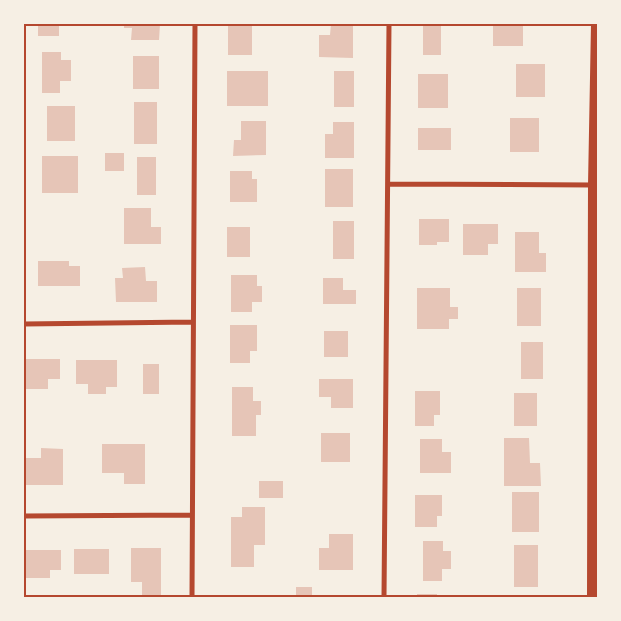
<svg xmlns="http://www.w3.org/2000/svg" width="621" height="621" viewBox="0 0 621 621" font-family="'DejaVu Sans',sans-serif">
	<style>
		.building { fill: #e6c5b7 }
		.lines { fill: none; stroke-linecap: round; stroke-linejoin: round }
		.minor { stroke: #b5482f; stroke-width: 5 }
		.secondary { stroke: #b5482f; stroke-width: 8 }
		.neatline { fill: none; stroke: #b5482f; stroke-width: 2 }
	</style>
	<rect width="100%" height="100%" fill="#f6efe4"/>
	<path class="building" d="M38 24H59V36H38Z
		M124 24H160L159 40H131L132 28H124Z
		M228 24H252V55H228Z
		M331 24H353V58L319 57V35H330Z
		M423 24H441V55H423Z
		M493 24H523V46H493Z
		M42 52H61V60H71V81H60V93H42Z
		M133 56H159V89H133Z
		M516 64H545V97H516Z
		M227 71H268V106H227Z
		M334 71H354V107H334Z
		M418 74H448V108H418Z
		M134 102H157V144H134Z
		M47 106H75V141H47Z
		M510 118H539V152H510Z
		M241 121H266V155L233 156 234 140H241Z
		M333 122H354V158H325V134H333Z
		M418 128H451V150H418Z
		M105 153H124V171H105Z
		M42 156H78V193H42Z
		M137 157H156V195H137Z
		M325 169H353V207H325Z
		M230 171H252V179H257V202H230Z
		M124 208H151V227H161V244H124Z
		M419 219H449V242H437V245H419Z
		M333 221H354V259H333Z
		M463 224H498V244H488V255H463Z
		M227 227H250V257H227Z
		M515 232H539V253H546V272H515Z
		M38 261H69V266H80V286H38Z
		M145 267 146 281H157V302H116L115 278H123L122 268Z
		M231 275H257V286H262V302H252V312H231Z
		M323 278H343V290H356V304H323Z
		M417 288H450V307H458V319H449V329H417Z
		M517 288H541V326H517Z
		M230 325H257V351H250V363H230Z
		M324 331H348V357H324Z
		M521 342H543V379H521Z
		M24 359H60V379H48V389H24Z
		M76 360H117V387H106V394H88V384H76Z
		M143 364H159V394H143Z
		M319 379H353V408H331V397H319Z
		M232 387H253V401H261V415H256V436H232Z
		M415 391H440V415H434V426H415Z
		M514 393H537V426H514Z
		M321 433H350V462H321Z
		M504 438H529L530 463H540L541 486H504Z
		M420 439H442V452H451V473H420Z
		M102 444H145V484H124V473H102Z
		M41 448 63 449V485H24V458H41Z
		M259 481H283V498H259Z
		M512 492H539V532H512Z
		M415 495H442V516H437V527H415Z
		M242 507H265V545H254V567H231V517H242Z
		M329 534H353V570H319V548H329Z
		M423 541H443V551H451V569H442V581H423Z
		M514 545H538V587H514Z
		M131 548H161V597H142V582H131Z
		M74 549H109V574H74Z
		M24 550H61V570H50V578H24Z
		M296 587H312V597H296Z
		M417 594H437V597H417Z"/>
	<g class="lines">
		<path class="minor" d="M388 184 592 185
			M24 324 193 322
			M24 516 192 515
			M192 597 195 24
			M384 597 389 24"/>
		<path class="secondary" d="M591 597 592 185 595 24"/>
	</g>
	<rect width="621" height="621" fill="none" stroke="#f6efe4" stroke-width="50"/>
	<rect x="25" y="25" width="571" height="571" class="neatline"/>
</svg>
